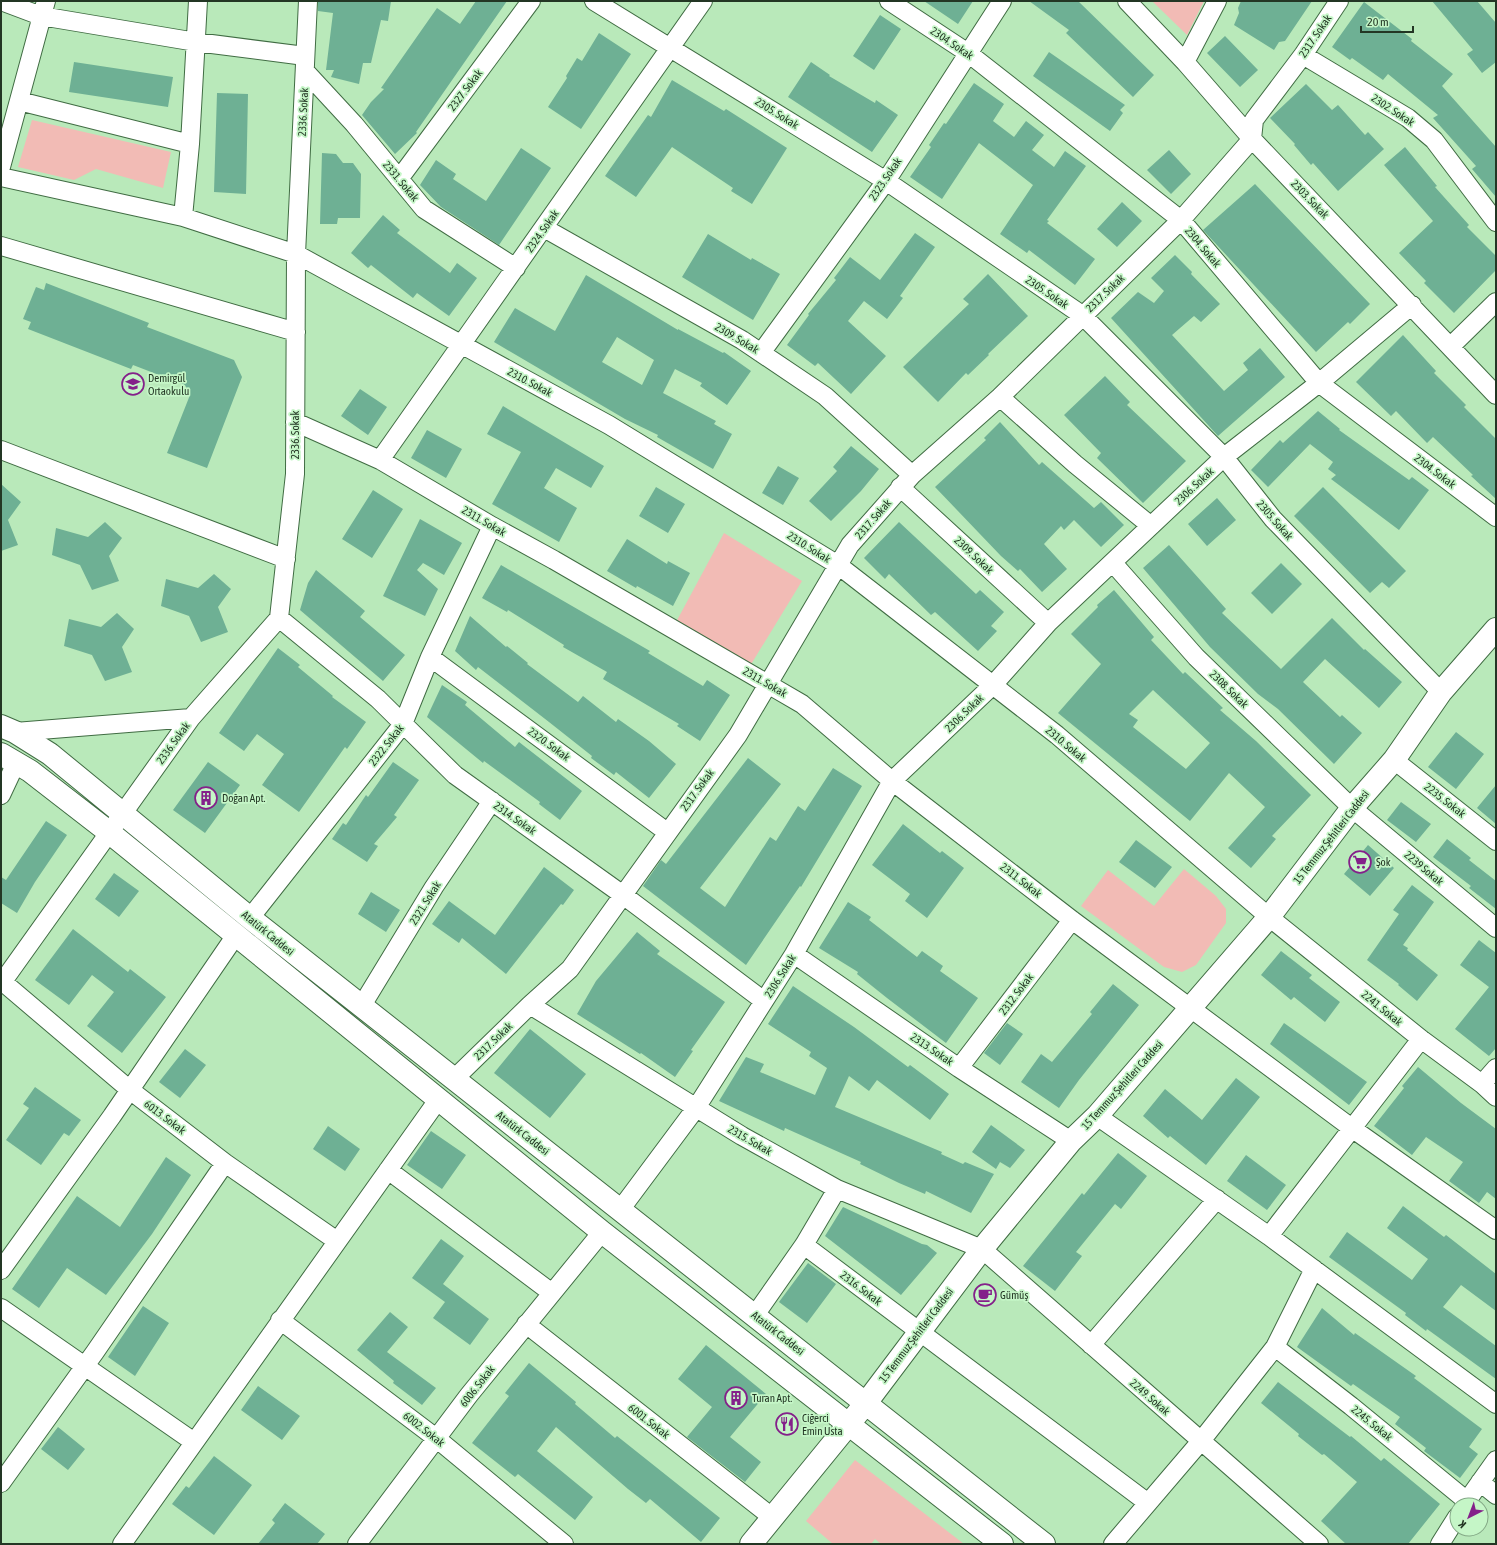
<svg xmlns="http://www.w3.org/2000/svg" width="1497" height="1545" viewBox="0 0 1497 1545" font-family="'Asap Condensed',sans-serif">
	<style>
		.green { fill: #f2bbb5 }
		.building { fill: #6eb094; fill-rule: evenodd }
		.lines { fill: none; stroke-linecap: round; stroke-linejoin: round }
		.minor-casing { stroke: #406c43; stroke-width: 20 }
		.secondary-casing { stroke: #406c43; stroke-width: 24 }
		.minor { stroke: #fff; stroke-width: 18 }
		.secondary { stroke: #fff; stroke-width: 22 }
		.labels { text-anchor: middle; stroke-width: 3.5; stroke-linejoin: round; paint-order: stroke }
		.street-label { font-size: 11px; fill: #233624; stroke: #c5f6c7 }
		.poi-label { font-size: 11px; fill: #233624; stroke: #c5f6c7; text-anchor: start }
	</style>
	<rect width="100%" height="100%" fill="#b9e9ba"/>
	<path class="green" d="M1152 1H1204L1187 35Z
		M32 120 171 152 163 188 96 169 74 180 18 167Z
		M724 533 802 581 750 666 675 624Z
		M1184 869 1216 896 1226 909V923L1196 965 1182 972 1164 967 1081 906 1108 870 1154 906Z
		M855 1460 964 1544H881L875 1539 871 1544H833L806 1521Z"/>
	<path class="building" d="M318 1H391L388 21 381 20 371 63H363L359 84 331 77 334 70H326L333 13 318 11Z
		M476 1H507L416 132 417 133 395 154 362 115 371 102 384 89 381 88 437 8 460 24Z
		M924 1H973L958 24Z
		M1029 1H1078L1154 75 1133 97 1066 33 1069 30Z
		M1241 1H1312L1285 41 1279 42 1274 50 1234 25 1239 13 1238 8Z
		M1432 1H1477L1496 23V62L1482 73 1467 54 1473 50Z
		M1364 2 1412 39 1411 41 1453 74 1442 86 1496 147V197L1472 169 1476 166 1433 118 1438 115 1388 74 1383 80 1352 58 1350 60 1332 47Z
		M880 15 901 29 874 70 853 56Z
		M599 33 631 54 581 129 548 107 567 78 566 76 577 58 582 61Z
		M1225 36 1258 70 1240 87 1207 53Z
		M1049 52 1125 105 1120 110 1123 113 1110 131 1033 76Z
		M74 62 173 77 168 107 69 92Z
		M811 62 830 75 829 76 875 103 876 100 898 115 872 152 788 97Z
		M672 80 724 111 726 109 787 148 752 204 731 191 733 188 672 147 636 197 605 176 648 115 651 117Z
		M974 83 1004 104 993 121 1014 137 1026 121 1044 135 1032 150 1054 167 1065 151 1086 166 1047 220 1049 221 1047 223 1095 259 1075 285 1029 250 1027 253 1000 234 1033 185 979 143 942 199 910 177 931 147 929 145 944 123 946 124Z
		M1306 84 1332 110 1338 105 1365 135 1368 132 1384 149 1338 191 1313 163 1311 165 1294 145 1295 144 1270 118Z
		M217 93 248 94 246 194 214 192Z
		M1405 147 1437 186 1435 187 1469 225 1467 227 1496 256V270L1454 313 1424 283 1426 281 1399 253 1433 221 1384 165Z
		M521 148 551 168 499 245 441 207 420 185 436 160 456 174 453 179 486 201Z
		M1169 150 1191 174 1171 194 1147 170Z
		M322 153 336 154 343 163H353L361 174 360 218H338L337 224H320Z
		M1255 184 1370 304 1350 324 1348 322 1316 352 1203 230Z
		M1122 202 1142 221 1117 247 1097 229Z
		M383 215 400 230 397 233 450 273 457 263 477 278 449 316 417 293 413 298 371 265 368 268 351 253Z
		M915 233 935 247 900 296 903 298 887 319 864 301 848 321 886 356 851 394 818 363 815 366 787 345 809 315 808 314 836 280 834 278 850 257 880 280Z
		M708 234 751 260 752 258 780 274 753 320 682 277Z
		M1175 255 1192 272 1191 274 1220 304 1201 322 1194 316 1172 335 1224 391 1248 370 1243 363 1260 348 1285 377 1218 436 1111 318 1138 292 1154 303 1164 291 1151 278Z
		M988 274 1028 316 988 354 989 355 968 375 966 373 938 402 903 367 969 304 963 299Z
		M586 275 678 330V329L723 353 724 352 751 371 727 405 700 386 702 383 675 369 663 393 716 421 714 424 732 434 713 469 657 437 658 435 625 419 494 342 515 308 555 331ZM617 337 654 360 642 385 602 362Z
		M46 283 149 323 147 327 234 360 242 377 207 468 167 453 190 395 185 385 133 365 131 369 28 329 31 322 23 319 36 287 44 290Z
		M1403 335 1436 371 1434 373 1466 405 1464 407 1496 439V499L1471 476 1473 475 1433 437 1427 443 1396 411 1391 416 1356 382Z
		M1105 376 1130 402 1127 405 1186 461 1143 503 1097 458 1101 453 1064 415Z
		M360 389 387 407 368 435 341 416Z
		M503 406 604 466 591 488 556 468 544 488 577 508 559 542 492 504 521 452 487 434Z
		M1318 411 1340 429 1339 430 1409 480 1412 477 1429 490 1399 530 1331 479 1336 475 1328 469 1333 462 1310 444 1268 487 1251 470 1280 440 1283 443Z
		M1000 422 1039 465 1042 462 1094 508 1101 502 1124 525 1101 547 1074 520 1064 530 1061 526 1044 544 1067 569 1042 592 1020 569 1018 571 1001 556 935 487 986 440 984 438Z
		M427 430 462 449 446 478 411 458Z
		M851 446 879 469 861 491 831 521 809 501 837 471 833 467Z
		M778 466 799 478 783 505 762 493Z
		M1 484 21 502 8 520 18 545 1 551Z
		M656 487 685 504 668 533 639 516Z
		M1323 487 1406 571 1389 588 1382 582 1370 593 1294 516Z
		M373 490 403 509 372 558 342 539Z
		M1217 498 1236 520 1207 546 1188 524Z
		M420 519 462 543 444 575 423 563 417 570 438 589 425 616 383 596Z
		M105 522 122 538 109 556 119 581 92 590 80 565 52 555 56 528 88 537Z
		M899 522 976 594 980 590 1004 612 991 626 997 631 978 651 935 612 931 615 889 574 885 579 864 558Z
		M627 539 667 564 668 561 690 573 673 606 637 586 636 588 607 571Z
		M1169 545 1226 609 1222 613 1281 669 1332 618 1364 650 1365 649 1402 682 1379 708 1325 659 1303 682 1340 717 1342 715 1362 733 1334 764 1278 709 1258 694 1210 647 1143 568Z
		M1281 563 1302 584 1272 614 1251 593Z
		M501 565 650 651 648 653 703 686 707 680 730 695 700 741 677 726 679 724 603 679 607 672 563 647 564 645 508 610 507 612 482 598Z
		M316 570 365 611 360 617 405 655 383 681 300 610 308 583Z
		M214 574 231 589 218 607 228 632 201 642 189 616 161 606 166 579 198 588Z
		M1114 590 1154 637 1151 640 1183 674 1185 672 1223 708 1220 710 1256 741 1311 795 1272 836 1276 839 1251 868 1228 848 1265 807 1229 773 1190 821 1058 713 1101 664 1071 634 1098 607 1097 605ZM1153 690 1210 743 1186 769 1133 727 1138 720 1129 714Z
		M117 613 134 629 122 647 132 672 105 681 92 655 64 646 69 619 101 627Z
		M470 616 506 647 507 646 528 663 527 664 578 702 583 696 616 722 618 719 649 741 676 764 649 798 616 772 614 775 591 758 592 756 549 722 478 667 476 670 455 651Z
		M278 648 300 665 298 667 333 696 332 697 366 722 347 749 345 747 299 812 262 785 284 754 257 734 244 751 219 733Z
		M442 685 467 702 465 705 515 747 519 742 582 791 560 820 539 804 540 802 484 761 483 763 427 717Z
		M1456 732 1484 754 1456 789 1428 767Z
		M748 758 781 784 700 888 725 907 770 837 776 841 798 806 805 811 833 768 862 786 801 887 800 886 746 965 643 886 661 860 666 864Z
		M208 762 240 785 205 833 173 810Z
		M393 762 419 780 394 815 397 817 374 844 378 846 367 862 332 839 343 823 346 825 366 795 368 797Z
		M1496 785V824L1477 808Z
		M1401 802 1431 824 1416 842 1387 820Z
		M46 821 67 835 35 882 17 913 1 903V877L6 880Z
		M903 824 940 853 942 851 964 868 927 918 905 901 910 894 872 865Z
		M1447 839 1471 858 1469 860 1496 881V909L1469 888 1471 886 1433 857Z
		M1136 840 1172 867 1155 888 1119 862Z
		M1368 845 1394 868 1370 896 1344 874Z
		M544 867 574 890 563 905 561 904 506 974 462 938 459 943 432 924 449 901 495 935Z
		M114 873 139 891 119 917 95 899Z
		M1412 885 1434 902 1403 945 1408 948 1407 950 1438 975 1417 1001 1398 985 1399 984 1367 960 1399 914 1393 910Z
		M371 892 400 910 386 932 358 914Z
		M848 902 871 917 869 920 917 957 922 951 943 966 940 971 978 998 946 1043 887 998 857 974 858 972 819 948Z
		M73 929 128 972 130 969 166 997 122 1053 87 1026 114 992 92 975 69 1005 35 980Z
		M637 932 660 951 657 954 725 1002 691 1050 693 1051 675 1077 641 1053 640 1054 577 1014 596 981Z
		M1479 940 1496 953V1048L1489 1056 1455 1029 1489 987 1460 965Z
		M1281 951 1312 975 1309 978 1340 1002 1325 1022 1294 997 1291 1000 1261 975Z
		M1113 984 1139 1005 1079 1080 1059 1108 1021 1082 1041 1054 1052 1062 1092 1014 1090 1012Z
		M793 986 854 1027 908 1067 910 1065 949 1094 930 1120 877 1080 869 1091 849 1076 835 1107 942 1152 941 1154 963 1164 965 1162 994 1174 971 1213 926 1191 925 1194 899 1183 860 1164 861 1162 785 1128 784 1131 719 1101 746 1057 764 1064 760 1072 815 1095 827 1068 809 1056 811 1052 768 1024Z
		M1007 1023 1023 1034 1000 1065 984 1053Z
		M1284 1023 1367 1082 1349 1105 1270 1044Z
		M530 1029 586 1074 550 1118 494 1073Z
		M185 1049 206 1065 180 1098 159 1082Z
		M1418 1067 1461 1103 1496 1129V1199L1487 1192 1479 1203 1449 1181 1463 1162 1426 1137 1412 1155 1374 1126 1404 1088 1402 1086Z
		M1236 1078 1260 1097 1206 1165 1170 1136 1168 1138 1143 1116 1165 1089 1202 1120Z
		M35 1087 81 1120 69 1136 64 1133 41 1165 6 1140 29 1108 23 1104Z
		M991 1125 1025 1150 1010 1168 1000 1162 996 1169 972 1152Z
		M328 1126 360 1149 345 1171 313 1149Z
		M431 1131 466 1155 442 1189 407 1165Z
		M1118 1153 1147 1176 1121 1209 1115 1204 1076 1252 1082 1256 1055 1291 1023 1266 1082 1193 1084 1195Z
		M1246 1155 1286 1185 1267 1210 1227 1181Z
		M166 1157 191 1175 152 1234 106 1295 67 1268 39 1308 12 1289 77 1196 120 1227Z
		M1403 1206 1444 1237 1446 1235 1496 1274V1311L1461 1285 1443 1307 1496 1346V1379L1427 1329 1426 1331 1405 1315 1406 1313 1329 1257 1347 1232 1412 1280 1428 1259 1387 1228Z
		M843 1207 922 1244 927 1245 937 1253 901 1295 825 1236Z
		M441 1239 464 1256 443 1284 489 1319 470 1345 433 1318 445 1302 412 1278Z
		M808 1263 836 1284 807 1323 779 1302Z
		M143 1306 169 1323 135 1376 108 1357Z
		M1322 1308 1354 1335 1355 1333 1416 1376 1414 1378 1482 1429 1469 1447 1478 1454 1460 1478 1424 1451 1426 1448 1395 1424 1400 1417 1353 1384 1351 1386 1297 1347Z
		M390 1312 408 1327 387 1352 436 1388 422 1405 393 1383 394 1381 357 1350Z
		M706 1345 766 1394 730 1437 761 1462 745 1482 687 1437 712 1407 678 1379Z
		M529 1363 576 1402 575 1404 615 1438 617 1436 720 1518 701 1542 650 1499 646 1503 628 1489 556 1427 537 1451 593 1497 575 1520 518 1474 515 1477 472 1443 509 1396 505 1393Z
		M1278 1382 1350 1437 1351 1436 1381 1461 1384 1458 1440 1504 1408 1544H1346L1321 1521 1357 1482 1324 1454 1322 1455 1298 1436 1299 1434 1261 1403Z
		M258 1386 300 1416 282 1440 241 1410Z
		M58 1427 85 1449 68 1470 41 1449Z
		M214 1456 252 1485 214 1535 172 1504 186 1486 189 1488Z
		M285 1503 325 1534 317 1544H258L275 1523 272 1520Z"/>
	<g class="lines">
		<g class="minor-casing">
			<path id="minor" d="M1 1 41 16 196 42 305 56
				M594 1 886 181 1082 315 1224 457 1273 519 1441 692
				M889 1 968 53 1181 220 1319 383 1496 517
				M1127 1 1185 62 1252 139 1496 395
				M1303 55 1408 118 1434 140 1496 222
				M1185 62 1217 1
				M305 71 354 124 424 209 516 268
				M19 101 190 144
				M1 167 46 1
				M1 177 183 217 296 254 609 425 838 565 1057 735 1269 917 1421 1039 1482 1084 1496 1097
				M399 179 531 1
				M183 217 190 144 198 1
				M544 228 742 340 825 396 912 475
				M1 246 296 332
				M1451 346 1496 302
				M761 353 886 181 1002 1
				M1000 397 1075 464 1151 526
				M295 422 380 460 492 526 554 560 802 704 892 781 1072 920 1353 1129 1496 1230
				M1 450 286 559
				M380 460 703 1
				M900 487 1048 623
				M1113 563 1196 657 1352 808 1496 928
				M279 618 378 699 455 775 623 895 764 1001
				M430 657 667 832
				M15 732 191 718
				M1394 760 1496 841
				M1 795 16 763
				M250 918 403 724 430 657 492 526
				M794 954 959 1068 1071 1141
				M3 982 130 1090 225 1163 337 1241
				M1 984 191 718 279 618 295 474 296 254 308 1
				M530 1005 742 1136 837 1189 982 1249 1319 1544
				M361 1007 434 887 492 801
				M959 1068 1072 920
				M454 1079 530 1005 570 969 738 735 850 545 912 475 1000 397 1181 220 1252 139 1254 120 1303 55 1339 1
				M1482 1084 1496 1068
				M1097 1116 1269 1236 1496 1404
				M388 1170 552 1293
				M620 1210 696 1108 794 954 892 781 993 685 1048 623 1224 457 1319 383 1412 305
				M1269 1236 1421 1039
				M804 1245 1148 1503
				M1 1270 112 1116 236 935
				M1 1308 194 1442
				M755 1315 804 1245 837 1189
				M280 1320 436 1438 564 1544
				M526 1324 772 1517
				M1091 1345 1217 1199
				M1275 1347 1351 1406 1467 1501
				M1480 1482 1496 1495
				M1 1483 95 1352 225 1163
				M1464 1505 1496 1460
				M122 1544 438 1100
				M357 1544 469 1395 602 1232
				M1113 1544 1201 1441 1275 1347 1314 1269
				M1440 1544 1457 1517"/>
		</g>
		<g class="secondary-casing">
			<path id="secondary" d="M1 726 15 732 50 754 250 918 1044 1544
				M1 754 30 771 110 833 602 1232 1002 1544
				M751 1544 866 1403 982 1249 1071 1141 1097 1116 1269 917 1352 808 1394 760 1441 692 1496 629"/>
		</g>
		<use href="#minor" class="minor"/>
		<use href="#secondary" class="secondary"/>
	</g>
	<defs>
		<g id="school-ring" transform="scale(1.15)"><circle r="9.5" fill="#c5f6c7" stroke="#84208a" stroke-width="1.5"/><path d="M0-5L7-2L0 1L-7-2ZM-4 1L0 2.5L4 1V4Q0 6-4 4Z" fill="#84208a"/></g>
		<g id="building-ring" transform="scale(1.15)"><circle r="9.5" fill="#c5f6c7" stroke="#84208a" stroke-width="1.5"/><path d="M-4-6H4V6H1V3H-1V6H-4ZM-2.5-4.3h1.7v1.8h-1.7ZM.8-4.3h1.7v1.8H.8ZM-2.5-1h1.7V.8h-1.7ZM.8-1h1.7V.8H.8Z" fill="#84208a"/></g>
		<g id="supermarket-ring" transform="scale(1.15)"><circle r="9.5" fill="#c5f6c7" stroke="#84208a" stroke-width="1.5"/><path d="M-6-5.5h2.5l.6 2H6L4.5 2H-2.5L-4.4-4H-6ZM-1.5 3.2a1.3 1.3 0 1 0 .1 0ZM3 3.2a1.3 1.3 0 1 0 .1 0Z" fill="#84208a"/></g>
		<g id="cafe-ring" transform="scale(1.15)"><circle r="9.5" fill="#c5f6c7" stroke="#84208a" stroke-width="1.5"/><path d="M-5.5-4.5H6V0H3Q3 3.5 0 3.5H-2.5Q-5.5 3.5-5.5 0ZM3-3.2v2h1.7v-2ZM-6 4.5H4V6H-6Z" fill="#84208a"/></g>
		<g id="restaurant-ring" transform="scale(1.15)"><circle r="9.5" fill="#c5f6c7" stroke="#84208a" stroke-width="1.5"/><path d="M-5-6h1v4h1v-4h1v4h1v-4h1v5L-1.5 .5V6h-2V.5L-5-1ZM5-6V6H3V1.5H1.5Q1.5-4 5-6Z" fill="#84208a"/></g>
	</defs>
	<g fill-rule="evenodd">
		<use href="#school-ring" x="133" y="384"/>
		<use href="#building-ring" x="206" y="798"/>
		<use href="#supermarket-ring" x="1360" y="862"/>
		<use href="#cafe-ring" x="985" y="1295"/>
		<use href="#building-ring" x="736" y="1398"/>
		<use href="#restaurant-ring" x="787" y="1424"/>
	</g>
	<g class="labels">
		<g class="street-label">
			<text transform="translate(1315 36) rotate(-56)" y="4">2317. Sokak</text>
			<text transform="translate(952 43) rotate(34)" y="4">2304. Sokak</text>
			<text transform="translate(465 90) rotate(-53)" y="4">2327. Sokak</text>
			<text transform="translate(1393 110) rotate(33)" y="4">2302. Sokak</text>
			<text transform="translate(303 112) rotate(-87)" y="4">2336. Sokak</text>
			<text transform="translate(777 113) rotate(32)" y="4">2305. Sokak</text>
			<text transform="translate(885 179) rotate(-56)" y="4">2323. Sokak</text>
			<text transform="translate(401 181) rotate(50)" y="4">2331. Sokak</text>
			<text transform="translate(1310 199) rotate(46)" y="4">2303. Sokak</text>
			<text transform="translate(542 231) rotate(-55)" y="4">2324. Sokak</text>
			<text transform="translate(1203 247) rotate(50)" y="4">2304. Sokak</text>
			<text transform="translate(1047 292) rotate(34)" y="4">2305. Sokak</text>
			<text transform="translate(1105 293) rotate(-44)" y="4">2317. Sokak</text>
			<text transform="translate(737 338) rotate(31)" y="4">2309. Sokak</text>
			<text transform="translate(530 382) rotate(28)" y="4">2310. Sokak</text>
			<text transform="translate(295 435) rotate(-90)" y="4">2336. Sokak</text>
			<text transform="translate(1435 471) rotate(37)" y="4">2304. Sokak</text>
			<text transform="translate(1194 486) rotate(-43)" y="4">2306. Sokak</text>
			<text transform="translate(873 519) rotate(-49)" y="4">2317. Sokak</text>
			<text transform="translate(1275 520) rotate(49)" y="4">2305. Sokak</text>
			<text transform="translate(484 521) rotate(30)" y="4">2311. Sokak</text>
			<text transform="translate(809 547) rotate(32)" y="4">2310. Sokak</text>
			<text transform="translate(974 555) rotate(43)" y="4">2309. Sokak</text>
			<text transform="translate(765 682) rotate(30)" y="4">2311. Sokak</text>
			<text transform="translate(1229 689) rotate(44)" y="4">2308. Sokak</text>
			<text transform="translate(964 713) rotate(-44)" y="4">2306. Sokak</text>
			<text transform="translate(173 743) rotate(-54)" y="4">2336. Sokak</text>
			<text transform="translate(549 744) rotate(36)" y="4">2320. Sokak</text>
			<text transform="translate(1066 744) rotate(40)" y="4">2310. Sokak</text>
			<text transform="translate(386 745) rotate(-52)" y="4">2322. Sokak</text>
			<text transform="translate(697 790) rotate(-54)" y="4">2317. Sokak</text>
			<text transform="translate(1445 800) rotate(38)" y="4">2235. Sokak</text>
			<text transform="translate(515 818) rotate(35)" y="4">2314. Sokak</text>
			<text transform="translate(1331 837) rotate(-52)" y="4">15 Temmuz Şehitleri Caddesi</text>
			<text transform="translate(1424 868) rotate(40)" y="4">2239 Sokak</text>
			<text transform="translate(1021 880) rotate(38)" y="4">2311. Sokak</text>
			<text transform="translate(425 903) rotate(-58)" y="4">2321. Sokak</text>
			<text transform="translate(268 933) rotate(39)" y="4">Atatürk Caddesi</text>
			<text transform="translate(780 976) rotate(-58)" y="4">2306. Sokak</text>
			<text transform="translate(1016 994) rotate(-53)" y="4">2312. Sokak</text>
			<text transform="translate(1382 1008) rotate(39)" y="4">2241. Sokak</text>
			<text transform="translate(493 1041) rotate(-44)" y="4">2317. Sokak</text>
			<text transform="translate(932 1049) rotate(34)" y="4">2313. Sokak</text>
			<text transform="translate(1122 1085) rotate(-48)" y="4">15 Temmuz Şehitleri Caddesi</text>
			<text transform="translate(165 1117) rotate(37)" y="4">6013. Sokak</text>
			<text transform="translate(523 1133) rotate(38)" y="4">Atatürk Caddesi</text>
			<text transform="translate(750 1140) rotate(30)" y="4">2315. Sokak</text>
			<text transform="translate(861 1288) rotate(37)" y="4">2316. Sokak</text>
			<text transform="translate(778 1333) rotate(38)" y="4">Atatürk Caddesi</text>
			<text transform="translate(916 1335) rotate(-53)" y="4">15 Temmuz Şehitleri Caddesi</text>
			<text transform="translate(477 1386) rotate(-52)" y="4">6006. Sokak</text>
			<text transform="translate(1150 1397) rotate(41)" y="4">2249. Sokak</text>
			<text transform="translate(649 1421) rotate(38)" y="4">6001. Sokak</text>
			<text transform="translate(1372 1423) rotate(39)" y="4">2245. Sokak</text>
			<text transform="translate(424 1429) rotate(38)" y="4">6002. Sokak</text>
		</g>
		<g class="poi-label">
			<text x="148" y="382">Demirgül<tspan x="148" dy="13">Ortaokulu</tspan></text>
			<text x="222" y="802">Doğan Apt.</text>
			<text x="1376" y="866">Şok</text>
			<text x="1000" y="1299">Gümüş</text>
			<text x="752" y="1402">Turan Apt.</text>
			<text x="802" y="1422">Ciğerci<tspan x="802" dy="13">Emin Usta</tspan></text>
		</g>
	</g>
	<rect width="1497" height="1545" fill="none" stroke="#233624" stroke-width="4"/>
	<g transform="translate(1469 1517) rotate(222)"><circle r="19" fill="#c5f6c7" stroke="#84a986"/>
	<path d="M0-3L7 15L0 10L-7 15Z" fill="#84208a"/>
	<text y="-6" font-size="11" font-weight="bold" text-anchor="middle" fill="#233624">K</text>
	</g>
	<path d="M1361 26v6h52v-6" fill="none" stroke="#233624" stroke-width="2"/>
	<text x="1367" y="26" font-size="12" fill="#233624" stroke="#c5f6c7" stroke-width="3" paint-order="stroke">20 m</text>
</svg>
